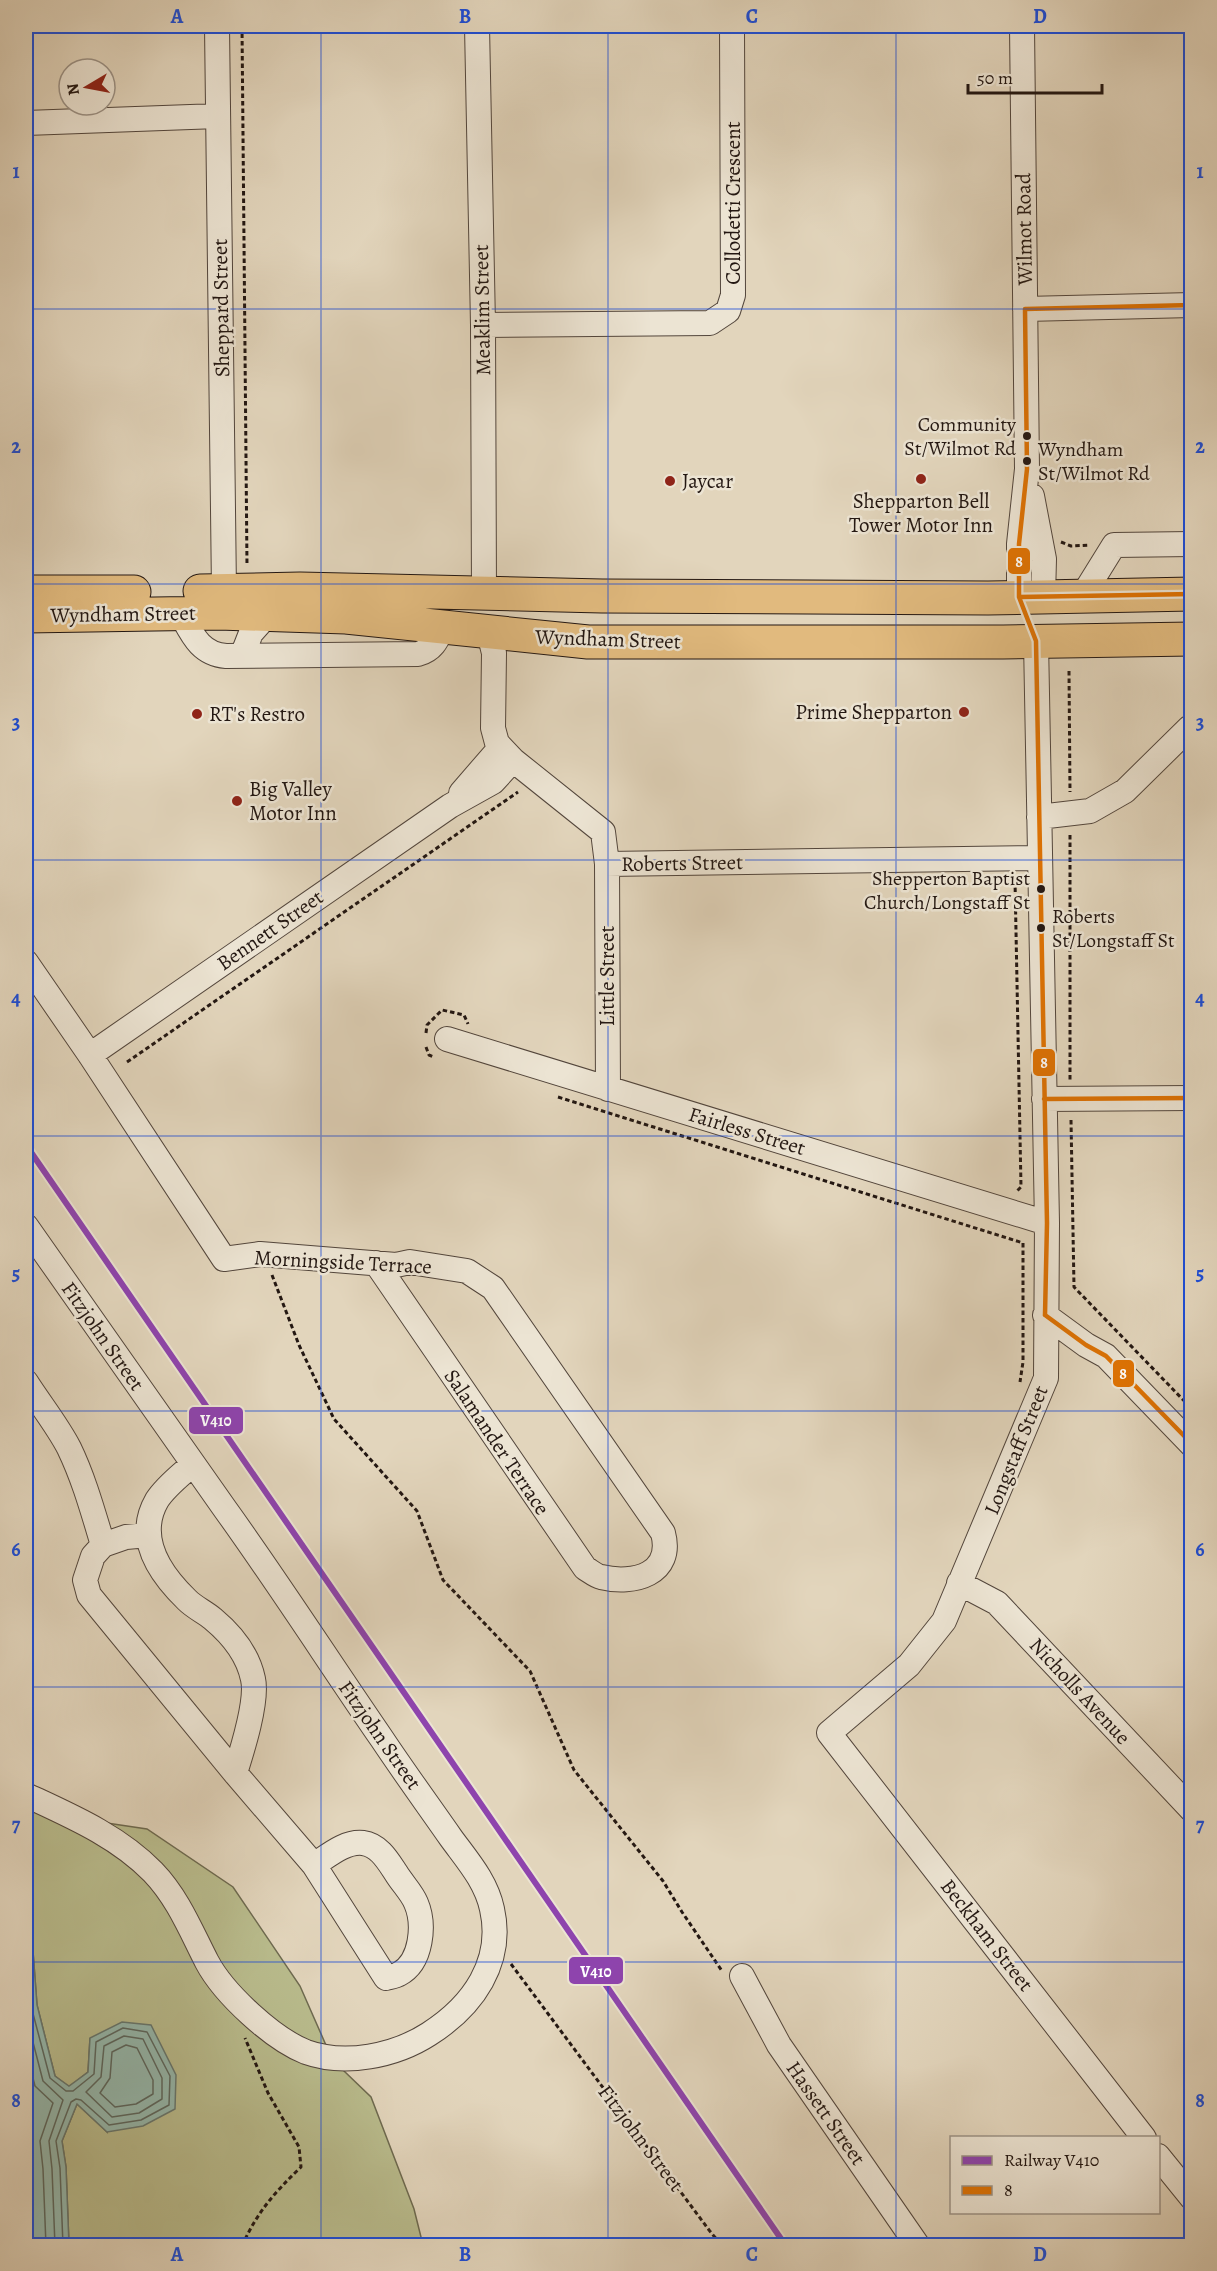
<svg xmlns="http://www.w3.org/2000/svg" width="1217" height="2271" viewBox="0 0 1217 2271" font-family="Alegreya,serif">
	<style>
		.green { fill: #b9bc8d; stroke: #6e6a50; stroke-width: 1.5 }
		.water { fill: #95b9ae; stroke: #677870; stroke-width: 1.5 }
		.lines { fill: none; stroke-linecap: round; stroke-linejoin: round }
		.shore { stroke: #5c6860; stroke-width: 1.5 }
		.minor-casing { stroke: #53463c; stroke-width: 26 }
		.highway-casing { stroke: #231712; stroke-width: 35 }
		.path { stroke: #231712; stroke-width: 3; stroke-dasharray: 4.5 3; stroke-linecap: butt }
		.minor { stroke: #ece4d3; stroke-width: 24 }
		.highway { stroke: #e1ba7e; stroke-width: 33 }
		.bus-1-casing { stroke: #ece4d3; stroke-width: 9 }
		.bus-1 { stroke: #de7203; stroke-width: 4.5 }
		.rail-1-casing { stroke: #ece4d3; stroke-width: 10 }
		.rail-1 { stroke: #8e44ad; stroke-width: 6 }
		.grid { fill: none; stroke: #1d4ed8; stroke-width: 1.5; stroke-opacity: 0.55 }
		.bus-dot { fill: #231712; stroke: #ece4d3; stroke-width: 2 }
		.poi-dot { fill: #8f2418; stroke: #ece4d3; stroke-width: 2 }
		.labels { text-anchor: middle; stroke-width: 5; stroke-linejoin: round; paint-order: stroke }
		.bus-label { font-size: 20px; fill: #231712; stroke: #ece4d3; text-anchor: end }
		.street-label { font-size: 21px; fill: #231712; stroke: #ece4d3 }
		.poi-label { font-size: 21px; fill: #231712; stroke: #ece4d3; text-anchor: start }
		.line-badge { stroke: #ece4d3; stroke-width: 2 }
		.badge-label { font-size: 16px; text-anchor: middle; font-weight: bold; fill: #fff }
		.neatline { fill: none; stroke: #1d4ed8; stroke-width: 2 }
		.grid-label { font-size: 20px; text-anchor: middle; font-weight: bold; fill: #1d4ed8 }
	</style>
	<rect width="100%" height="100%" fill="#e2d5bc"/>
	<filter id="stains"><feTurbulence type="fractalNoise" baseFrequency=".00333" numOctaves="4"/><feColorMatrix values="0 0 0 0 .2 0 0 0 0 .09 0 0 0 0 .02 0 0 0 .5 -.17"/></filter>
	<radialGradient id="worn" r=".72"><stop offset=".6" stop-color="#630" stop-opacity="0"/><stop offset="1" stop-color="#630" stop-opacity=".3"/></radialGradient>
	<path class="green" d="M26 1470C38 1498 27 1525 26 1554 26 1566 30 1580 32 1592H26Z
		M26 1804 100 1822 147 1829 233 1887 300 1986 329 2052 344 2071 371 2097 414 2209 423 2245H69L66 2167 62 2141 77 2104 107 2132 90 2038 88 2072 69 2087 55 2076 37 2005 32 1938 33 1904 26 1897Z"/>
	<path class="water" d="M26 1897 33 1904 32 1938 37 2005 55 2076 69 2086 88 2072 90 2038 122 2022 151 2025 176 2075 175 2109 143 2126 107 2132 77 2104 62 2141 66 2167 69 2245H26Z"/>
	<g class="lines">
		<path class="shore" d="M26 1905V1939L31 2006 50 2078 66 2091H73L94 2074 96 2042 123 2028 147 2032 170 2076 169 2105 141 2120 109 2125 81 2100 76 2099 71 2102 56 2141 60 2168 63 2246
			M26 2015 43 2081 63 2100 49 2141 52 2169 55 2246
			M124 2036 143 2039 162 2078V2099L139 2113 112 2117 86 2092 101 2077 104 2046Z
			M126 2045 137 2048 153 2080V2094L136 2104 115 2107 100 2093 110 2078 112 2052Z
			M26 2051 35 2086 53 2103 40 2141 43 2169 46 2246"/>
		<g class="minor-casing">
			<path id="minor" d="M217 26 224 591
				M477 26 483 325 484 594
				M26 123 218 116
				M1025 309 1192 305
				M483 325 710 323 728 311 733 295 732 26
				M1032 496 1044 559 1043 597
				M1083 595 1114 545 1192 544
				M1019 597V544L1027 469 1022 26
				M181 614C192 634 200 654 226 656L418 654C433 650 437 640 443 627
				M489 633 494 653 493 728 497 743 513 760 603 832 607 864 1039 858
				M1036 641 1047 1223 1046 1378 944 1621 909 1665 829 1733 1144 2138
				M242 656 251 633 268 614
				M461 793 500 748
				M1039 817 1090 811 1125 791 1189 728H1192
				M607 864 608 1089
				M26 962 90 1055 224 1259 260 1254 396 1265 410 1262 467 1271 493 1288 663 1533C674 1574 634 1585 601 1577 596 1576 590 1571 585 1568L376 1263
				M447 1039 1047 1223
				M90 1055 450 806 493 782 513 760
				M1044 1099 1192 1098
				M26 1226C92 1320 158 1414 225 1509 279 1584 329 1662 382 1739 404 1772 428 1805 451 1838 467 1860 486 1881 492 1909 504 1962 473 2006 429 2034 395 2056 345 2066 306 2052 273 2039 224 1994 207 1962 191 1931 178 1898 153 1872 118 1836 71 1816 26 1795
				M1045 1315 1086 1345 1106 1356 1192 1445
				M26 1382C40 1404 57 1425 69 1448 84 1479 93 1512 103 1545L93 1556 85 1580 89 1595 235 1773 314 1865 386 1978C390 1977 396 1976 399 1974 422 1962 425 1924 416 1903 412 1893 402 1883 396 1873 388 1861 379 1845 363 1843 345 1841 328 1856 314 1865
				M193 1464C181 1475 166 1486 157 1500 135 1538 160 1574 187 1600 195 1608 205 1612 213 1619 231 1634 248 1655 253 1679 258 1701 242 1751 235 1773
				M103 1545 126 1537 148 1535
				M959 1583 997 1603 1192 1810
				M742 1976 779 2045 918 2246
				M1158 2156 1192 2198"/>
		</g>
		<g class="highway-casing">
			<path id="highway" d="M200 591 300 589 602 596 988 598 1192 594
				M26 592H134
				M26 616 219 613 346 617 588 642H1003L1192 639"/>
		</g>
		<path class="path" d="M242 26 247 566
			M1061 542 1071 546 1090 545
			M1069 671 1070 792
			M1070 835V1080
			M1015 880 1021 1187 1016 1192
			M426 1033 427 1025 442 1010 464 1015 468 1024
			M426 1047 429 1055 434 1057
			M127 1062 518 792
			M558 1097 1023 1243V1362L1020 1382
			M1071 1120 1074 1287 1192 1409
			M272 1275 299 1345 334 1419 417 1511 443 1580 530 1671 574 1770 663 1881 682 1912 722 1971
			M511 1964 709 2230 722 2246
			M242 2246C257 2212 275 2192 301 2167L299 2147 268 2093 245 2038"/>
		<use href="#minor" class="minor"/>
		<use href="#highway" class="highway"/>
		<g class="bus-1-casing">
			<path id="bus-1" d="M1025 309 1027 469 1019 544V597L1036 641 1047 1223 1045 1315
				M1025 309 1192 305
				M1019 597 1192 594
				M1044 1099 1192 1098
				M1045 1315 1086 1345 1106 1356 1192 1444"/>
		</g>
		<use href="#bus-1" class="bus-1"/>
		<g class="rail-1-casing">
			<path id="rail-1" d="M26 1145 786 2246"/>
		</g>
		<use href="#rail-1" class="rail-1"/>
	</g>
	<path class="grid" d="M321 26V2246M608 26V2246M896 26V2246M26 309H1192M26 584H1192M26 860H1192M26 1136H1192M26 1411H1192M26 1687H1192M26 1962H1192"/>
	<g class="bus-dot">
		<circle cx="1027" cy="436" r="5"/>
		<circle cx="1027" cy="461" r="5"/>
		<circle cx="1041" cy="889" r="5"/>
		<circle cx="1041" cy="928" r="5"/>
	</g>
	<g class="poi-dot">
		<circle cx="921" cy="479" r="6"/>
		<circle cx="670" cy="481" r="6"/>
		<circle cx="964" cy="712" r="6"/>
		<circle cx="197" cy="714" r="6"/>
		<circle cx="237" cy="801" r="6"/>
	</g>
	<g class="labels">
		<g class="bus-label">
			<text x="1016" y="431">Community<tspan x="1016" dy="24">St/Wilmot Rd</tspan></text>
			<text x="1038" y="456" text-anchor="start">Wyndham<tspan x="1038" dy="24">St/Wilmot Rd</tspan></text>
			<text x="1030" y="885">Shepperton Baptist<tspan x="1030" dy="24">Church/Longstaff St</tspan></text>
			<text x="1052" y="923" text-anchor="start">Roberts<tspan x="1052" dy="24">St/Longstaff St</tspan></text>
		</g>
		<g class="street-label">
			<text transform="translate(733 203) rotate(-90)" y="7">Collodetti Crescent</text>
			<text transform="translate(1024 229) rotate(-91)" y="7">Wilmot Road</text>
			<text transform="translate(221 308) rotate(-91)" y="7">Sheppard Street</text>
			<text transform="translate(482 310) rotate(-91)" y="7">Meaklim Street</text>
			<text transform="translate(123 614) rotate(-1)" y="7">Wyndham Street</text>
			<text transform="translate(608 639) rotate(2)" y="7">Wyndham Street</text>
			<text transform="translate(682 863) rotate(-1)" y="7">Roberts Street</text>
			<text transform="translate(270 930) rotate(-35)" y="7">Bennett Street</text>
			<text transform="translate(607 976) rotate(-90)" y="7">Little Street</text>
			<text transform="translate(747 1131) rotate(17)" y="7">Fairless Street</text>
			<text transform="translate(343 1262) rotate(3)" y="7">Morningside Terrace</text>
			<text transform="translate(103 1336) rotate(55)" y="7">Fitzjohn Street</text>
			<text transform="translate(497 1442) rotate(56)" y="7">Salamander Terrace</text>
			<text transform="translate(1016 1450) rotate(-68)" y="7">Longstaff Street</text>
			<text transform="translate(1080 1691) rotate(47)" y="7">Nicholls Avenue</text>
			<text transform="translate(380 1735) rotate(55)" y="7">Fitzjohn Street</text>
			<text transform="translate(987 1935) rotate(52)" y="7">Beckham Street</text>
			<text transform="translate(826 2113) rotate(55)" y="7">Hassett Street</text>
			<text transform="translate(641 2138) rotate(53)" y="7">Fitzjohn Street</text>
		</g>
		<g class="poi-label">
			<text x="682" y="488">Jaycar</text>
			<text x="921" y="508" text-anchor="middle">Shepparton Bell<tspan x="921" dy="24">Tower Motor Inn</tspan></text>
			<text x="952" y="719" text-anchor="end">Prime Shepparton</text>
			<text x="209" y="721">RT's Restro</text>
			<text x="249" y="796">Big Valley<tspan x="249" dy="24">Motor Inn</tspan></text>
		</g>
	</g>
	<g class="line-badge">
		<rect x="1007" y="547" width="24" height="28" rx="6" fill="#de7203"/>
		<rect x="1032" y="1048" width="24" height="29" rx="6" fill="#de7203"/>
		<rect x="1112" y="1359" width="23" height="29" rx="6" fill="#de7203"/>
		<rect x="188" y="1406" width="56" height="29" rx="6" fill="#8e44ad"/>
		<rect x="568" y="1956" width="56" height="29" rx="6" fill="#8e44ad"/>
	</g>
	<g class="badge-label">
		<text x="1019" y="567">8</text>
		<text x="1044" y="1068">8</text>
		<text x="1123" y="1379">8</text>
		<text x="216" y="1426">V410</text>
		<text x="596" y="1977">V410</text>
	</g>
	<rect width="1217" height="2271" fill="none" stroke="#e2d5bc" stroke-width="66"/>
	<rect x="950" y="2136" width="210" height="78" fill="#ece4d3" stroke="#9c9286" stroke-width="1.5"/>
	<rect x="962" y="2156" width="30" height="9" fill="#8e44ad" stroke="#9c9286" stroke-width="1.5"/>
	<text x="1004" y="2166" font-size="18" fill="#231712">Railway V410</text>
	<rect x="962" y="2186" width="30" height="9" fill="#de7203" stroke="#9c9286" stroke-width="1.5"/>
	<text x="1004" y="2196" font-size="18" fill="#231712">8</text>
	<g transform="translate(87 87) rotate(260)"><circle r="28" fill="#ece4d3" stroke="#9c9286" stroke-width="1.5"/>
	<path d="M0-4.5L10 22L0 15L-10 22Z" fill="#8f2418"/>
	<text y="-9" font-size="16" font-weight="bold" text-anchor="middle" fill="#231712">N</text>
	</g>
	<path d="M968 84v9h134v-9" fill="none" stroke="#231712" stroke-width="3"/>
	<text x="977" y="84" font-size="18" fill="#231712" stroke="#ece4d3" stroke-width="4.5" paint-order="stroke">50 m</text>
	<rect x="33" y="33" width="1151" height="2205" class="neatline"/>
	<g class="grid-label">
		<text x="177" y="23">A</text>
		<text x="465" y="23">B</text>
		<text x="752" y="23">C</text>
		<text x="1040" y="23">D</text>
		<text x="16" y="178">1</text>
		<text x="1200" y="178">1</text>
		<text x="16" y="453">2</text>
		<text x="1200" y="453">2</text>
		<text x="16" y="729">3</text>
		<text x="1200" y="729">3</text>
		<text x="16" y="1005">4</text>
		<text x="1200" y="1005">4</text>
		<text x="16" y="1280">5</text>
		<text x="1200" y="1280">5</text>
		<text x="16" y="1556">6</text>
		<text x="1200" y="1556">6</text>
		<text x="16" y="1831">7</text>
		<text x="1200" y="1831">7</text>
		<text x="16" y="2107">8</text>
		<text x="1200" y="2107">8</text>
		<text x="177" y="2261">A</text>
		<text x="465" y="2261">B</text>
		<text x="752" y="2261">C</text>
		<text x="1040" y="2261">D</text>
	</g>
	<rect width="100%" height="100%" filter="url(#stains)"/>
	<rect width="100%" height="100%" fill="url(#worn)"/>
</svg>
